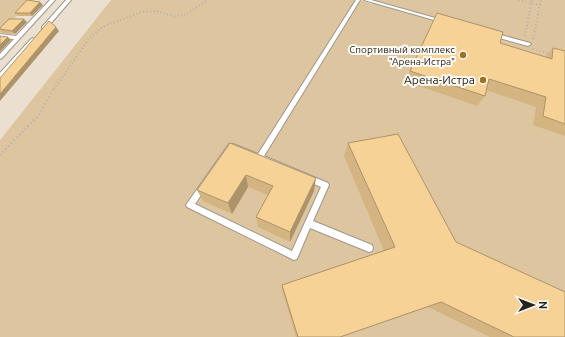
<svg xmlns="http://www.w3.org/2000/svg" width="565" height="337" viewBox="0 0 565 337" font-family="Ubuntu,sans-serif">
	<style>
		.built { fill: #ebe0d0 }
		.green { fill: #ddc59f }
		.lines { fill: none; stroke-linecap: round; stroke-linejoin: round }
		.service-casing { stroke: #9d978e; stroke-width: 2 }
		.path-far1 { stroke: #b5b0a8; stroke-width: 2; stroke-dasharray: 1 2.5; stroke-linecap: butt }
		.path { stroke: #b5b0a8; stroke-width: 2.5; stroke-dasharray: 1 3; stroke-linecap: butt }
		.service { fill: #fff; fill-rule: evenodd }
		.wall { fill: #d4b581 }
		.shaded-wall { fill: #ad9369 }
		.building { fill: #f7d296; stroke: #ad9369 }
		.poi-dot { fill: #9e7323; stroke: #fefaf4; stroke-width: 1.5 }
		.labels { text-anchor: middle; stroke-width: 4; stroke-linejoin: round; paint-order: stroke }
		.far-poi-label { font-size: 10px; fill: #25231f; stroke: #fefaf4; text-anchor: end }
		.poi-label { font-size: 12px; fill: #25231f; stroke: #fefaf4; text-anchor: end }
	</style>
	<rect width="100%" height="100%" fill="#f3ede3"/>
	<path class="built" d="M29 0H111L0 140V29Z"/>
	<path class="green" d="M0 0H33L0 33Z
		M111 0H361L372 4 374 0H565V337H0V140Z"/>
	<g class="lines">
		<g class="service-casing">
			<path id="service" d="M50 0H55L2 58 0 59V54L14 39 0 38V34L16 36Z
				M66 0H71L46 29H42V27Z
				M356 0H360L264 156 328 183 329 185 313 221 372 245 373 248 372 251 369 252 310 228 297 259 294 260 187 207 186 205 229 144H233L258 154ZM232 149 321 187 292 251 195 204Z
				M364 0H371L446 21 445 22H441Z
				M494 33 530 43 531 44 528 46 492 36V34Z
				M33 38 36 40 35 41 2 78 0 79V73L31 39Z"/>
		</g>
		<path class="path-far1" d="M519 0 540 5
			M525 36 532 0
			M533 39 541 0
			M533 49 551 54
			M54 89 88 40 102 27 142 12 156 11 174 16 184 15 208 0"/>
		<path class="path" d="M0 155 39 115 54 88"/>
		<use href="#service" class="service"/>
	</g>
	<path class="wall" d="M40 2 43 5 32 16H18L15 13Z
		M27 22 15 34 2 33 0 30V28Z
		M553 48 565 51V136L533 125 536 107 486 90 485 96 477 106 405 81 410 71 545 57Z
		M230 143 314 191 290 242 258 227 256 217 268 195 248 187 232 214 203 201 197 190Z
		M348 143 456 242 565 337H490L428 307 340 337H296L282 290V285L384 251 344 156Z"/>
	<path class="shaded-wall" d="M40 2 43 5 32 16 30 13Z
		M24 19 27 22 15 34 12 31Z
		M56 27 59 31 0 101V94Z
		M8 37 11 40 0 52V45Z
		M246 175 248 187 232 214 228 203Z
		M316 178 314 191 290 242V232Z"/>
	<path class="building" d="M27 0 40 2 30 13H15Z
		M437 13 503 32 500 43 552 59 553 48 565 51V124L543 116 546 97 489 79 485 96 410 71Z
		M9 19H24L12 31 0 29V28Z
		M49 21 56 27 0 94V78Z
		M0 36 8 37 0 45Z
		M398 134 456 242 565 292V337H514L441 302 340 337H298L282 285 395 247 348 143Z
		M230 143 316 178 290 232 256 217 273 186 246 175 228 203 197 190Z"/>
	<g class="poi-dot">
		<circle cx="463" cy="55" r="4"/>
		<circle cx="483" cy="80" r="4"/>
	</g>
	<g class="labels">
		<g class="far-poi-label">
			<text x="455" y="53">Спортивный комплекс<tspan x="455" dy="12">"Арена-Истра"</tspan></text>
		</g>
		<g class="poi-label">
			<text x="475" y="84">Арена-Истра</text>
		</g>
	</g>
	<g transform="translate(533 305) rotate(90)" stroke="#fefaf4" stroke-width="3" paint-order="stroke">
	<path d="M0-3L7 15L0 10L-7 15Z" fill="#25231f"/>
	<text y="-6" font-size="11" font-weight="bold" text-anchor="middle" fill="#25231f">N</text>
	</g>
</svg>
